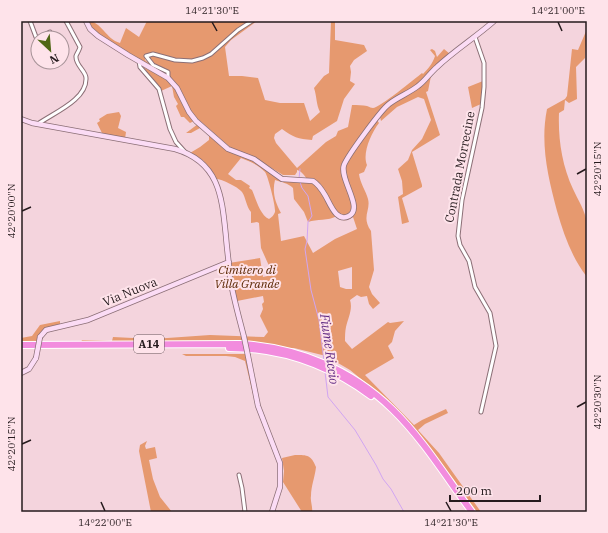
<svg xmlns="http://www.w3.org/2000/svg" width="608" height="533" viewBox="0 0 608 533" font-family="'IBM Plex Serif',serif">
	<style>
		.green { fill: #e6996f; fill-rule: evenodd }
		.lines { fill: none; stroke-linecap: round; stroke-linejoin: round }
		.stream { stroke: #d1a5f2; stroke-width: 1 }
		.street-casing { stroke: #8b6f76; stroke-width: 5 }
		.secondary-casing { stroke: #8b6f76; stroke-width: 6 }
		.highway-casing { stroke: #fff; stroke-width: 8 }
		.street { stroke: #fff; stroke-width: 3 }
		.secondary { stroke: #fbdcf5; stroke-width: 4.5 }
		.highway { stroke: #f28cde; stroke-width: 6 }
		.secondary-bridge-casing { stroke: #8b6f76; stroke-width: 6; stroke-linecap: butt }
		.secondary-bridge { stroke: #fbdcf5; stroke-width: 4.5 }
		.ticks { fill: none; stroke: #251a1d; stroke-width: 1.5 }
		.labels { text-anchor: middle; stroke-width: 4; stroke-linejoin: round; paint-order: stroke }
		.shield { fill: #fee3ea; stroke: #66565a; stroke-width: 1 }
		.shield-label { font-size: 11px; font-weight: bold; fill: #251a1d }
		.street-label { font-size: 12px; fill: #251a1d; stroke: #fee3ea }
		.park-label { font-size: 12px; font-style: italic; fill: #5e2a06; stroke: #fee3ea }
		.water-label { font-size: 13px; font-style: italic; fill: #642d85; stroke: #fee3ea }
		.neatline { fill: none; stroke: #251a1d; stroke-width: 1.5 }
		.ticks-label { font-size: 10px; text-anchor: middle; fill: #251a1d }
	</style>
	<rect width="100%" height="100%" fill="#f4d4dd"/>
	<path class="green" d="M88 21C101 21 106 39 120 43L126 28 139 37 147 21H257L231 40 225 47 229 76H242L258 78 265 100 280 103H304L310 121 320 112C316 104 317 97 314 88L324 76 329 73 331 21H335V40L364 45 367 51 354 60 350 66 351 72 350 81 355 84 344 99 337 121 313 136 312 140C298 139 293 137 282 129L275 134 274 138 276 143 297 168 326 142 336 136 338 131 348 127 352 105C357 105 363 105 367 106 370 107 371 108 373 108 379 108 416 78 422 73L423 74C428 69 433 63 435 56L430 50 432 49 435 51 437 57 444 49 450 54 422 81 389 102 344 162 352 206C351 212 346 218 339 214 333 210 330 199 325 193 321 188 313 185 308 180 304 176 303 172 297 170V172L295 175H283L265 164 232 149 198 119 190 123 184 117H181L176 106 178 104 174 97 172 86 161 91 158 85 143 67 159 75 168 81 170 74 168 70 154 64 145 55V60L152 66 164 72 165 74C146 64 96 40 88 21Z
		M587 29 585 58 576 67 577 99 569 103 565 100 564 110 559 113C558 139 562 165 573 189 578 200 585 210 587 223V277C572 258 564 235 557 211 548 177 540 144 547 109L565 99 567 96 572 49 578 50Z
		M431 76 428 91 426 92 440 135 412 152 422 185V187L402 198 409 222 402 224 398 197 403 194 402 181 398 169 408 160 412 150 422 139 431 120 424 99 418 97 397 107 381 121 380 117 389 106Z
		M483 81 481 104 472 108 468 87Z
		M119 112 121 116 118 128 126 132 125 139 103 135 97 123 100 121 99 119 107 114Z
		M377 120 379 123C371 133 362 154 367 165L364 172 359 174C360 183 366 191 368 199 371 210 361 217 371 231L374 270 369 287 372 294 380 303 373 309 369 304 367 296 361 297 357 295 350 300C353 309 348 318 346 327 345 332 345 336 345 341L352 349 388 322 390 323 404 321 395 331 392 342 388 346 394 358 365 375 414 425 422 420 446 409 448 413 425 424 418 430 439 453 481 512H475L449 476 377 392 350 370 326 356 294 348H287L261 343 234 341 81 342 82 340 112 341 113 337 153 339 210 335 264 337 268 332 260 316 263 309 262 304 264 302 263 296 237 301 229 263 260 258 263 277 272 275 270 268 261 248 259 223 257 222 251 223V212C246 206 246 198 242 192 238 187 222 179 216 179L205 166 204 161 197 158 190 153 200 147 209 140V136L204 130 200 128 191 133H186L198 124 226 149 253 160 276 177 312 182 315 184 339 218 354 213 345 171 347 161ZM241 158C249 161 259 165 265 172 268 176 276 207 275 212 274 215 272 217 269 219 260 215 256 199 252 190L249 188 250 186 241 180H236L228 174ZM275 180C281 182 288 183 293 188L294 199 304 212 308 222C317 219 328 221 337 216 342 222 347 221 353 217L357 229 335 239 313 253 304 236 281 241 278 214 281 213C275 202 272 192 275 180ZM352 267V289H346L340 287 338 271Z
		M60 321V324C45 328 41 328 36 344H21V338L32 336 40 325Z
		M182 354H246L254 398 245 361 235 357 226 356H186Z
		M147 441 145 446 146 449 155 447 157 458 149 460 153 479 160 497 172 512H151L139 451 140 445Z
		M295 455C308 455 311 455 316 467 315 477 311 486 311 496 310 501 313 507 312 512H302L283 482 284 471 282 458Z"/>
	<g class="lines">
		<path class="stream" d="M299 179 300 169
			M300 182 302 188 308 196 312 216 308 222 307 241 305 249 311 290 319 320 324 361
			M325 372 328 397 355 430 376 465 383 479 391 489 404 512"/>
		<g class="street-casing">
			<path id="street" d="M30 21 36 37 39 38
				M475 37 484 63V87L482 108 462 200 458 236 460 245 469 261 475 287 490 313 496 346 481 412
				M39 38 50 32
				M139 61 140 67 159 89 170 129 176 142 185 152
				M168 78V72L153 65 146 56 153 54 175 60 192 61 203 58 211 54 238 30 252 21
				M38 124C53 113 87 100 86 78 86 71 75 65 76 56 77 53 79 51 80 47L66 21
				M239 475 242 488 245 512"/>
		</g>
		<g class="secondary-casing">
			<path id="secondary" d="M86 21 90 29 98 36 128 55 168 78 177 88 189 112 196 121 228 149 254 159 282 179 313 181C318 184 322 190 325 195 330 203 336 223 349 216 364 208 339 179 344 165 348 155 381 110 389 104 398 97 409 93 418 86 425 81 430 73 437 67 455 50 476 37 494 21
				M21 119 32 123 175 149C220 162 222 198 226 237 227 250 229 263 230 277 233 297 239 317 244 337
				M40 337 46 330 88 320 229 262
				M248 356 258 406 280 463V487L272 512
				M21 373 29 369 36 358"/>
		</g>
		<g class="highway-casing">
			<path id="highway" d="M21 345 242 344C298 348 351 369 392 409 423 439 446 477 472 512
				M229 348C281 348 329 365 371 396"/>
		</g>
		<use href="#street" class="street"/>
		<use href="#secondary" class="secondary"/>
		<use href="#highway" class="highway"/>
		<g class="secondary-bridge-casing">
			<path id="secondary-bridge" d="M244 337 248 356
				M36 358 40 337"/>
		</g>
		<use href="#secondary-bridge" class="secondary-bridge"/>
	</g>
	<path class="ticks" d="M212 22 217 31M558 22 562 31M577 174 586 169M22 211 31 207M577 407 586 402M22 444 31 440M101 502 105 511M446 502 451 511"/>
	<g class="labels">
		<rect class="shield" x="134" y="335" width="30" height="18" rx="3"/>
		<g class="shield-label">
			<text x="149" y="348">A14</text>
		</g>
		<g class="street-label">
			<text transform="translate(460 167) rotate(-79)" y="4">Contrada Morrecine</text>
			<text transform="translate(130 292) rotate(-22)" y="4">Via Nuova</text>
		</g>
		<g class="park-label">
			<text x="247" y="274">Cimitero di<tspan x="247" dy="14">Villa Grande</tspan></text>
		</g>
		<g class="water-label">
			<text transform="translate(330 349) rotate(82)" y="5">Fiume Riccio</text>
		</g>
	</g>
	<rect width="608" height="533" fill="none" stroke="#fee3ea" stroke-width="44"/>
	<g transform="translate(50 50) rotate(154)"><circle r="19" fill="#fee3ea" stroke="#a79398"/>
	<path d="M0-3L7 15L0 10L-7 15Z" fill="#506716"/>
	<text y="-6" font-size="11" font-weight="bold" text-anchor="middle" fill="#251a1d">N</text>
	</g>
	<path d="M450 495v6h90v-6" fill="none" stroke="#251a1d" stroke-width="2"/>
	<text x="456" y="495" font-size="12" fill="#251a1d" stroke="#fee3ea" stroke-width="3" paint-order="stroke">200 m</text>
	<rect x="22" y="22" width="564" height="489" class="neatline"/>
	<g class="ticks-label">
		<text x="212" y="14">14°21'30"E</text>
		<text x="558" y="14">14°21'00"E</text>
		<text transform="translate(597 169) rotate(-90)" y="4">42°20'15"N</text>
		<text transform="translate(11 211) rotate(-90)" y="4">42°20'00"N</text>
		<text transform="translate(597 402) rotate(-90)" y="4">42°20'30"N</text>
		<text transform="translate(11 444) rotate(-90)" y="4">42°20'15"N</text>
		<text x="105" y="526">14°22'00"E</text>
		<text x="451" y="526">14°21'30"E</text>
	</g>
</svg>
